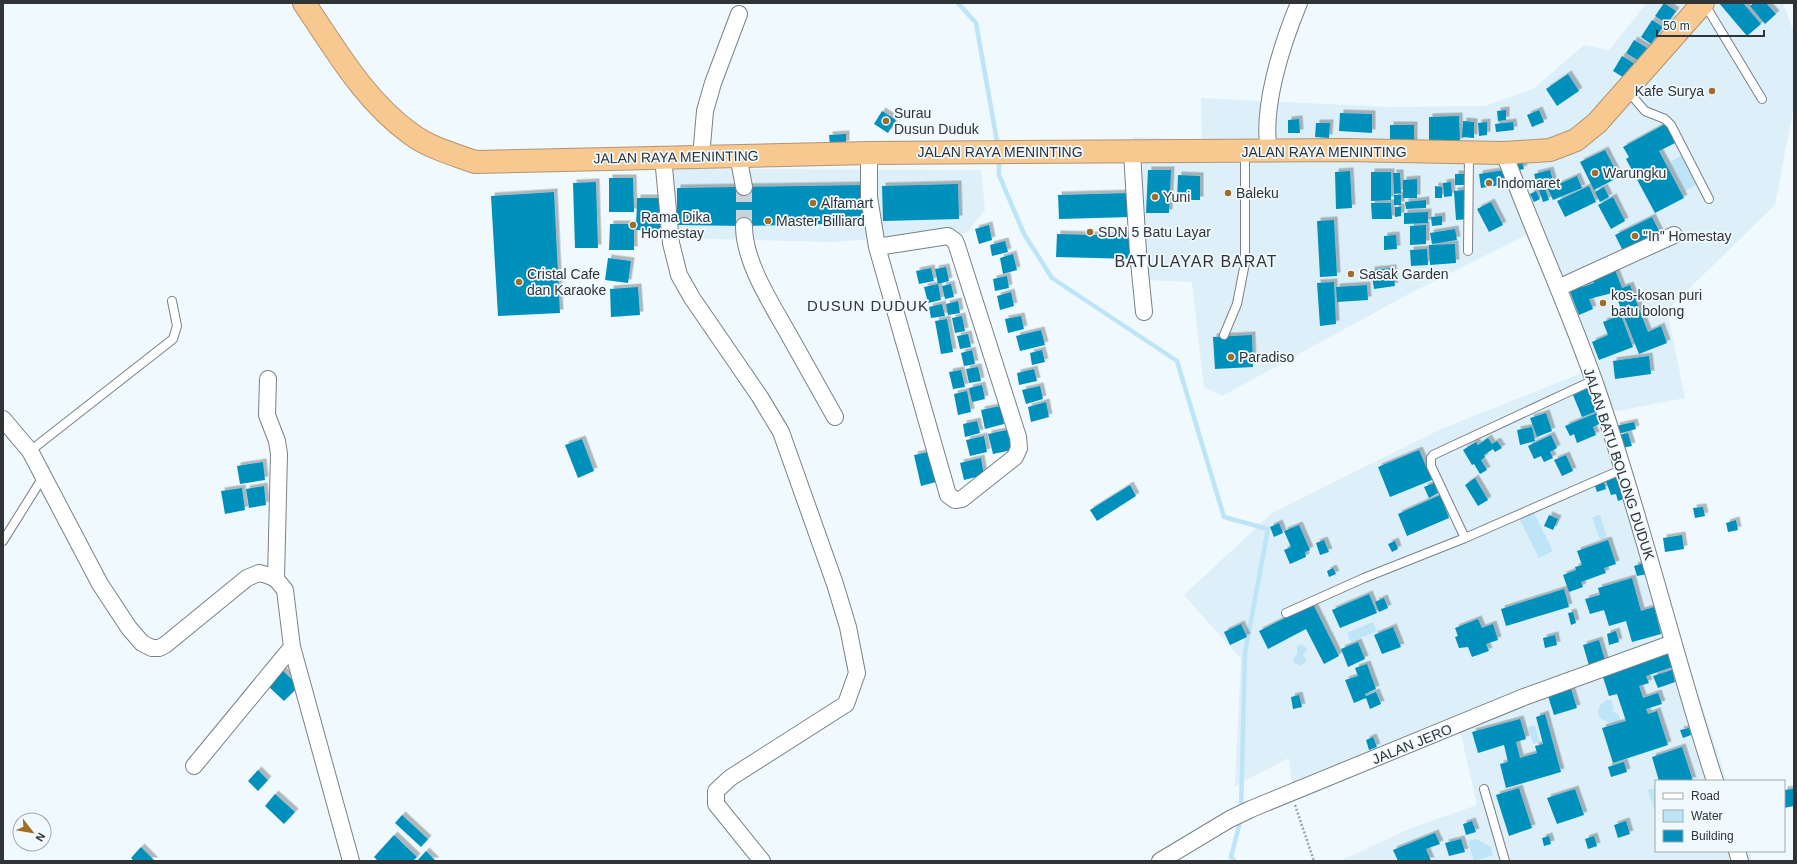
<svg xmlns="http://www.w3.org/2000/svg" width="1797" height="864" viewBox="0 0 1797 864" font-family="Arial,sans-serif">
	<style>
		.built { fill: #ddeff8 }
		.water { fill: #bee5f7 }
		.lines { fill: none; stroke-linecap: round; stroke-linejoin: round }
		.stream { stroke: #bee5f7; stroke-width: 4.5 }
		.building { fill: #0590bc; filter: url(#shadow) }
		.street-tunnel { stroke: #c9d2d6; stroke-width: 16; stroke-dasharray: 16 8; stroke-linecap: butt }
		.lane-casing { stroke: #798286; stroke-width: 10 }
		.street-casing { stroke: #798286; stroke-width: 18 }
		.highway-casing { stroke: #b29471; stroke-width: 24 }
		.path { stroke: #9ea5a8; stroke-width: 2.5; stroke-dasharray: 2 2; stroke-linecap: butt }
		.lane { stroke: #fff; stroke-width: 8 }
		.street { stroke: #fff; stroke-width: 16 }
		.highway { stroke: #f8c891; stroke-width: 22 }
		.poi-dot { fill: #a16c25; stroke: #eff9fe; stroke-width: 1.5 }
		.labels { text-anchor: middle; stroke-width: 3.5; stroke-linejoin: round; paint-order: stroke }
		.poi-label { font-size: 14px; fill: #313436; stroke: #eff9fe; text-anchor: start }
		.street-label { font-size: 14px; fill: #313436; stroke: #eff9fe }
		.neighbourhood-label { font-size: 15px; letter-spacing: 1px; fill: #313436; stroke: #eff9fe }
		.quarter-label { font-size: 16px; letter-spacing: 1px; fill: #313436; stroke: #eff9fe }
	</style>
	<defs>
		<filter id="shadow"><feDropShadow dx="3.5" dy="-3.5" stdDeviation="0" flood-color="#0004"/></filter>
	</defs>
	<rect width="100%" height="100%" fill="#eff9fe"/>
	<path class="built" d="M1647 3H1783L1794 33V105L1775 205 1667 310 1685 398 1612 412 1662 584 1727 781H1656V851H1749L1752 861H1340L1411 828 1477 805 1460 730 1294 800 1289 758 1235 786 1241 659 1184 595 1272 513 1441 429 1587 371 1526 235 1407 295 1222 396 1204 387 1192 282 1145 280 1133 137 1202 140 1201 98 1388 107 1485 106 1533 89 1584 45 1609 50Z
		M671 169 981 170 985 210 966 233 833 242 673 238Z"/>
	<path class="water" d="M1682 155 1698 184 1685 191 1670 162Z
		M1533 511 1553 551 1539 558 1519 518Z
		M1600 515 1607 538 1600 540 1592 517Z
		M1373 622 1377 631 1351 642 1347 633Z
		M1302 644 1307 649 1303 655 1306 659 1305 663 1300 665 1294 663 1293 659 1297 654V646Z
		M1607 700H1611L1614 708 1612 711 1619 715 1621 721 1611 724 1599 717 1598 710 1601 704Z
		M1535 725 1540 742 1533 744 1528 727Z
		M1656 788V808L1654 809 1648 790Z
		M1476 839 1491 847 1493 855 1474 861 1468 841Z"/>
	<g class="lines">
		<path class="stream" d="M958 3 976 23 998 147
			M999 158V175L1024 234 1052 278 1177 361 1224 517 1268 529 1245 653 1241 810
			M1235 861 1231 857 1241 818"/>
	</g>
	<path class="building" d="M1664 3 1676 11 1667 24 1655 16Z
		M1719 3H1743L1761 24 1747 36Z
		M1754 3H1766L1776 14 1765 24 1750 6Z
		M1652 20 1663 27 1651 44 1641 37Z
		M1634 40 1647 48 1639 61 1626 53Z
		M1622 56 1635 64 1626 79 1613 71Z
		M1568 74 1579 91 1557 106 1546 89Z
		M1506 110V120L1498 121 1497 111Z
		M1539 110 1544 122 1532 127 1527 115Z
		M882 111 896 120 888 133 874 124Z
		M1340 113 1372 114V133L1339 131Z
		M1459 116 1460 142H1429V117Z
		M1299 119 1300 133H1288V120Z
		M1463 121 1474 122V138L1462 137Z
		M1487 122V135L1479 136 1478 123Z
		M1513 122 1514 130 1496 132 1495 124Z
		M1316 123H1330L1329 138 1315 137Z
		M1667 123 1677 142 1659 151 1684 198 1655 213 1626 159 1629 157 1623 147Z
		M1390 125H1414V144L1390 145Z
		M846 134V144L830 145 829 135Z
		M1605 150 1619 177 1594 190 1580 162Z
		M1521 157 1524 169 1515 171 1512 159Z
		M1148 170H1171L1169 213H1146Z
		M1505 170 1507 184 1481 188 1479 174Z
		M1550 170 1554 184 1538 189 1534 174Z
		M1350 171 1352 208 1336 209 1335 172Z
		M1371 172H1391V200L1371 201Z
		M1393 173H1400L1401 193 1394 194Z
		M1455 174H1464L1465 185H1455Z
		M1178 175 1200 176V200H1177Z
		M1577 176 1582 188 1553 200 1548 189Z
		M609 178H633L634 212H609Z
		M1417 179V198H1403V180Z
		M596 182 598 248H575L573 183Z
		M1451 182 1452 196 1444 197 1443 183Z
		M958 184 959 219 883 221 882 186Z
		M862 185 863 223 744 226 677 225V188Z
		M1435 186 1442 187V198H1435Z
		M1589 186 1596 202 1565 217 1557 201Z
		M1604 187 1609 197 1600 202 1595 192Z
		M1545 188 1549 200 1543 202 1539 190Z
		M1465 190 1467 219 1456 220 1454 191Z
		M1536 191 1540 199 1534 202 1530 194Z
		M554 192 560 313 498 316 491 196Z
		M1130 193 1131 217 1059 219 1058 195Z
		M1394 195H1401V205H1394Z
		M1613 197 1625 221 1611 229 1598 205Z
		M637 198H661L660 231 636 230Z
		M1426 200V208L1406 209 1405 202Z
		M1491 202 1503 225 1489 232 1477 209Z
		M1371 203H1391L1392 219H1372Z
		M1395 207H1401V216L1395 217Z
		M1428 212V223L1404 224V213Z
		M1442 216V225L1432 226 1431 217Z
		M1652 217 1660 233 1623 251 1615 235Z
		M1334 220 1337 276 1320 277 1317 221Z
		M610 224H634V250H609Z
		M989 225 992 240 979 244 975 229Z
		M1426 225V244L1410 245V226Z
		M1455 229 1457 240 1432 244 1430 233Z
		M1057 234 1135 236 1134 259 1056 257Z
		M1396 235 1397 249 1384 250V236Z
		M1005 241 1008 252 992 256 990 245Z
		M1455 244 1456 263 1430 265 1429 245Z
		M1427 249 1428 265 1411 266 1410 250Z
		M1013 254 1017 270 1003 274 1000 258Z
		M608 258 631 261 628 283 605 280Z
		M946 267 949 281 938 284 935 269Z
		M1614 267 1622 288 1630 285 1648 332 1661 326 1667 343 1639 354 1616 296 1614 297 1612 293 1589 299 1593 309 1579 315 1568 287 1581 282 1583 287 1594 283 1592 276Z
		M931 268 934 281 919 284 916 271Z
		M1393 268 1395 286 1374 289 1371 270Z
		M1007 276 1009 288 995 291 993 279Z
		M1334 282 1336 324 1320 326 1317 283Z
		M938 284 941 300 928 303 924 287Z
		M951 284 954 297 945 299 942 286Z
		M1367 285 1368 300 1337 302 1336 287Z
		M638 287 640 315 611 317 610 289Z
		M1011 292 1014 306 1000 310 997 296Z
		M958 301 960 313 948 315 946 304Z
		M942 304 945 316 931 318 929 307Z
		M1621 315 1633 347 1599 360 1592 342 1608 335 1603 322Z
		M962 316 965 331 955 333 952 318Z
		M1021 316 1024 329 1008 333 1005 319Z
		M947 319 953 352 941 354 935 321Z
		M1041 330 1045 345 1020 351 1016 336Z
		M968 334 971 347 960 349 957 336Z
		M1252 335 1253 367 1215 369 1213 337Z
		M972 350 975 364 964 366 961 353Z
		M1042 350 1045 362 1032 365 1030 353Z
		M1649 356 1651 374 1615 379 1613 361Z
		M978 367 981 381 969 383 966 369Z
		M1034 369 1037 381 1019 385 1017 373Z
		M961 370 965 387 953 389 949 372Z
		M982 385 985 399 972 402 969 388Z
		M1040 386 1043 399 1026 404 1022 390Z
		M1591 387 1600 410 1582 417 1573 395Z
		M967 391 971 412 958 415 954 394Z
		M1046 402 1049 417 1031 422 1028 407Z
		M1000 406 1004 424 985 429 981 410Z
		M1599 412 1603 422 1593 427 1596 435 1577 443 1574 434 1570 436 1565 426Z
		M1546 413 1552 431 1537 437 1530 418Z
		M977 421 980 433 965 437 963 424Z
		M1634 422 1636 429 1618 434 1616 426Z
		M1532 427 1535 441 1520 445 1517 430Z
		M1007 430 1012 450 993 454 988 434Z
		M1628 433 1632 446 1622 448 1619 435Z
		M1551 435 1557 448 1550 452 1553 458 1544 462 1541 456 1534 459 1528 446Z
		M984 436 987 452 970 456 966 440Z
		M1488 438 1492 444 1497 441 1502 448 1495 452 1493 449 1484 455 1485 457 1481 460 1487 470 1480 474 1474 464 1472 465 1463 450 1476 442 1478 445Z
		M582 439 594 471 578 478 565 445Z
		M1419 450 1432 480 1390 497 1378 467Z
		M929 452 936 482 921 486 914 455Z
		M1566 455 1573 471 1562 476 1554 460Z
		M981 458 984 475 964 480 960 463Z
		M263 462 265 480 240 484 237 466Z
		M1621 476 1629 497 1618 501 1616 494 1611 495 1606 481Z
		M1475 478 1488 500 1478 506 1465 485Z
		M1603 480 1606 489 1597 492 1594 483Z
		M1434 483 1438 493 1429 498 1424 487Z
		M1130 485 1136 496 1097 521 1090 510Z
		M264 486 266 505 249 508 246 489Z
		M242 488 245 510 225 514 221 491Z
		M1440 495 1449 518 1407 536 1398 514Z
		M1703 507 1705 516 1695 518 1693 508Z
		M1549 515 1558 519 1553 530 1544 526Z
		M1736 520 1738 530 1728 532 1726 523Z
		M1279 523 1283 533 1274 537 1270 527Z
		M1299 525 1310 550 1305 552 1306 557 1290 564 1284 550 1291 547 1284 531Z
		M1682 535 1684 549 1665 552 1663 538Z
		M1324 540 1329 552 1320 555 1316 543Z
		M1608 540 1616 564 1604 568 1606 573 1581 582 1583 587 1569 592 1563 575 1576 570 1575 567 1582 565 1577 551Z
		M1395 541 1398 549 1392 552 1388 544Z
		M1644 563 1647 574 1637 576 1634 566Z
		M1333 568 1336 574 1329 577 1327 571Z
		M1632 578 1641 611 1654 607 1661 634 1632 642 1626 621 1609 626 1604 610 1590 614 1585 599 1600 595 1598 588Z
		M1564 589 1569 607 1506 626 1501 609Z
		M1369 594 1377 613 1340 628 1332 610Z
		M1384 598 1388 608 1379 612 1375 602Z
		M1313 604 1339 656 1324 664 1306 629 1268 649 1259 631Z
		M1573 612 1576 623 1571 625 1568 613Z
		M1478 619 1482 628 1493 624 1498 640 1486 644 1489 651 1472 657 1468 647 1459 648 1455 637 1458 636 1455 628Z
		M1241 624 1247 637 1230 645 1224 632Z
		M1393 627 1401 647 1382 654 1374 635Z
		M1616 631 1619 642 1609 645 1607 634Z
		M1555 635 1557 645 1545 648 1543 638Z
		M1599 640 1606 664 1590 669 1583 645Z
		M1358 642 1365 659 1348 667 1341 649Z
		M1668 652 1673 667 1646 676 1649 683 1639 686 1643 698 1658 693 1662 704 1646 709 1648 714 1657 711 1668 745 1613 763 1602 728 1626 721 1617 694 1609 696 1602 674Z
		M1367 664 1376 689 1365 694 1366 696 1376 692 1381 704 1370 709 1366 698 1354 703 1345 680 1358 676 1355 668Z
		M1672 670 1675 682 1658 688 1653 676Z
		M283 671 299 686 284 701 268 686Z
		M1571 689 1577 708 1554 715 1548 696Z
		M1299 695 1302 707 1293 709 1291 697Z
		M1545 714 1561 772 1506 788 1500 764 1508 762 1504 745 1478 753 1472 732 1520 719 1526 739 1516 742 1520 758 1537 753 1535 746 1543 744 1536 717Z
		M1689 728 1691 735 1683 738 1680 730Z
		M1373 737 1377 747 1369 750 1366 740Z
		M1682 747 1693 781H1659L1652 757Z
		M1624 762 1627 772 1611 777 1608 767Z
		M258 770 268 780 258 791 248 781Z
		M1519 788 1532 828 1509 836 1496 795Z
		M1575 789 1584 815 1557 824 1547 798Z
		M1793 789 1794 806 1784 808V790Z
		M275 794 295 812 284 824 265 806Z
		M402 815 428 839 421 847 395 823Z
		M1472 821 1476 832 1466 835 1463 824Z
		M1626 821 1630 834 1618 838 1614 825Z
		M1435 833 1440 844 1426 849 1431 861H1398L1393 850Z
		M394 835 417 857 413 861H378L374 857Z
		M1549 836 1551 844 1544 846 1542 838Z
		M1594 836 1597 846 1588 849 1585 839Z
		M1461 839 1465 852 1449 856 1445 843Z
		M141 847 155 861H134L131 858Z
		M426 851 436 861H417Z"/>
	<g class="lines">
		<path class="street-tunnel" d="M744 226V187"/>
		<g class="lane-casing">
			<path id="lane" d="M1704 3 1762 99
				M1627 90 1645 111 1665 119 1671 125 1709 199
				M1468 251 1469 154
				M1224 335 1237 304 1245 263V152
				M30 451 173 339 177 326 172 301
				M1465 538 1623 469
				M3 541 43 477
				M1286 613 1364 578 1465 538 1431 466V458L1433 455 1594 380
				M1484 789 1505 861"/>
		</g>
		<g class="street-casing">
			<path id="street" d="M1132 152 1138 252 1144 312
				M1269 152C1261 108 1282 44 1299 3
				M869 153V197L877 247 948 495 955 500 962 499 1015 457 1019 448 1018 437 957 246 955 241 948 236 877 247
				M1504 153C1534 233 1570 311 1598 392 1642 520 1673 652 1715 781
				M738 155 744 187
				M663 157 671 243 679 275 692 298 760 397 781 432 835 584 848 627 857 673 846 704 730 778 716 791V804L762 861
				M701 157 705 111 713 83 739 14
				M744 226C744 262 771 303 789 335 804 362 820 390 835 417
				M1558 288 1674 235
				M268 379 267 415 277 441 279 454 276 579
				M3 419 30 451 100 584 129 628 142 643 152 648H159L165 645 247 578 259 573 267 575 276 579 285 590 292 647 351 861
				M194 766 292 647
				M1737 851 1740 861
				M1160 861 1230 819 1251 809 1524 697 1673 643"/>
		</g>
		<g class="highway-casing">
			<path id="highway" d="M304 3C336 50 364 100 411 134 430 148 453 154 475 162L869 153 1344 150 1504 153 1550 150 1576 140 1597 123 1703 3"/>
		</g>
		<path class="path" d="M1295 805 1314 861"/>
		<use href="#lane" class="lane"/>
		<use href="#street" class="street"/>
		<use href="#highway" class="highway"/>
	</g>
	<g class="poi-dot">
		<circle cx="1712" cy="91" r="4"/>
		<circle cx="886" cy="121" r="4"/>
		<circle cx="1595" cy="173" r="4"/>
		<circle cx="1489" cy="183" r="4"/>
		<circle cx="1228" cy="193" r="4"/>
		<circle cx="1155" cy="197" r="4"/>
		<circle cx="813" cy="203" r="4"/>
		<circle cx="768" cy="221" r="4"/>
		<circle cx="633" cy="225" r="4"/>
		<circle cx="1090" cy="232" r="4"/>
		<circle cx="1635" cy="236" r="4"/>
		<circle cx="1351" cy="274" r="4"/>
		<circle cx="519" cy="282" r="4"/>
		<circle cx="1603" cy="303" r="4"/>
		<circle cx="1231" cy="357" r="4"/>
	</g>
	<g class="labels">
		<g class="poi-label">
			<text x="1704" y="96" text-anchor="end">Kafe Surya</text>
			<text x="894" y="118">Surau<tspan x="894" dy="16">Dusun Duduk</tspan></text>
			<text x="1603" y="178">Warungku</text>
			<text x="1497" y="188">Indomaret</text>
			<text x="1236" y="198">Baleku</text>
			<text x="1163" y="202">Yuni</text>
			<text x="821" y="208">Alfamart</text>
			<text x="641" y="222">Rama Dika<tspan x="641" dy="16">Homestay</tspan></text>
			<text x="776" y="226">Master Billiard</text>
			<text x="1098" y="237">SDN 5 Batu Layar</text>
			<text x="1643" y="241">"In" Homestay</text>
			<text x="527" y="279">Cristal Cafe<tspan x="527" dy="16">dan Karaoke</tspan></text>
			<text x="1359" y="279">Sasak Garden</text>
			<text x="1611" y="300">kos-kosan puri<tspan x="1611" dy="16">batu bolong</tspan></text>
			<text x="1239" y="362">Paradiso</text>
		</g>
		<g class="street-label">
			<text x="1000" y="157">JALAN RAYA MENINTING</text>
			<text x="1324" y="157">JALAN RAYA MENINTING</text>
			<text transform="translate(676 157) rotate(-1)" y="5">JALAN RAYA MENINTING</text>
			<text transform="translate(1619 464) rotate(72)" y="5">JALAN BATU BOLONG DUDUK</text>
			<text transform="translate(1412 744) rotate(-22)" y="5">JALAN JERO</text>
		</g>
		<g class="neighbourhood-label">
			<text x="868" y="311">DUSUN DUDUK</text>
		</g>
		<g class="quarter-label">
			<text x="1196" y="267">BATULAYAR BARAT</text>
		</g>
	</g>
	<rect width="1797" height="864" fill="none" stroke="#313436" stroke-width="8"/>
	<rect x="1655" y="780" width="130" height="72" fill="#eff9fe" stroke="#a3aaae"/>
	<rect x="1663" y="793" width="20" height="6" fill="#ffffff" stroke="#a3aaae"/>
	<text x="1691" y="800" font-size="12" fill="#313436">Road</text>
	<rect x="1663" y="810" width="20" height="12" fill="#bee5f7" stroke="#a3aaae"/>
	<text x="1691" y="820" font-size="12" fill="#313436">Water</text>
	<rect x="1663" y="830" width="20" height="12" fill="#0590bc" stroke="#a3aaae"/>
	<text x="1691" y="840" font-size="12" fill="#313436">Building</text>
	<g transform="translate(32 832) rotate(121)"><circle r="19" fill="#eff9fe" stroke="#a3aaae"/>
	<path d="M0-3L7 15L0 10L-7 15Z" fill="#a16c25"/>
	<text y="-6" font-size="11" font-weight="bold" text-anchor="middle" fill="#313436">N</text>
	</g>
	<path d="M1657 30v6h107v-6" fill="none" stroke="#313436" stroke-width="2"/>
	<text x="1663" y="30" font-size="12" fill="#313436" stroke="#eff9fe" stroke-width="3" paint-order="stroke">50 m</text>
</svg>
